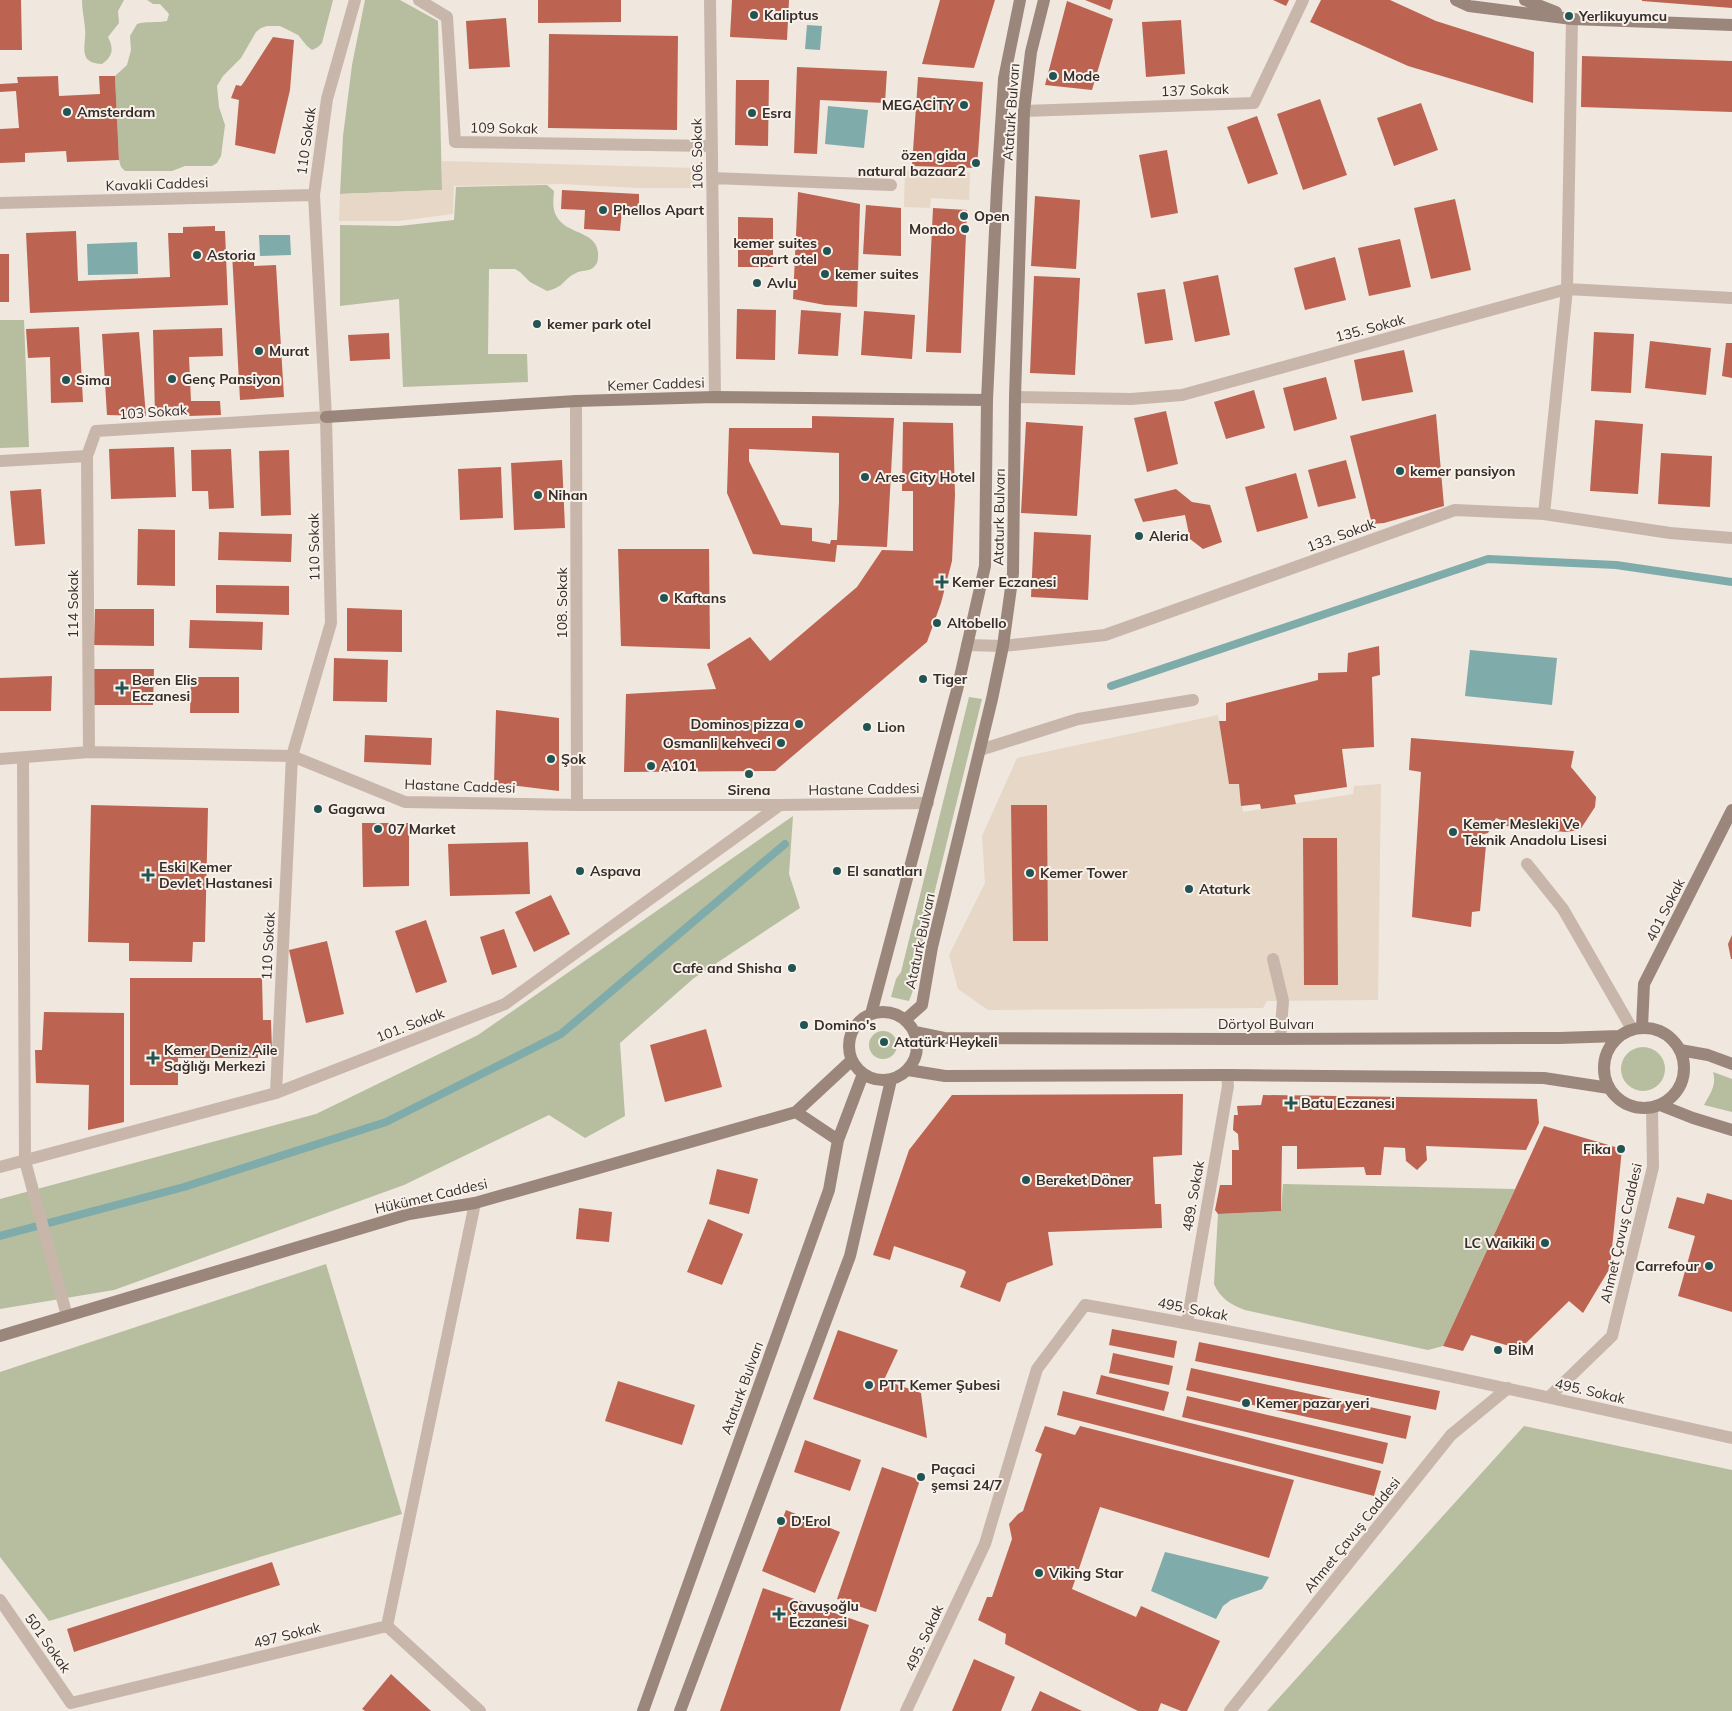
<svg xmlns="http://www.w3.org/2000/svg" width="1732" height="1711" viewBox="0 0 1732 1711" font-family="Mulish,sans-serif">
	<style>
		.green { fill: #b6be9f }
		.plaza { fill: #e7d7c6 }
		.water { fill: #7fabaa }
		.lines { fill: none; stroke-linecap: round; stroke-linejoin: round }
		.stream { stroke: #7fabaa; stroke-width: 8 }
		.building { fill: #bc6451; fill-rule: evenodd }
		.lane { stroke: #c8b6ab; stroke-width: 12 }
		.street { stroke: #c8b6ab; stroke-width: 12 }
		.secondary { stroke: #9b867c; stroke-width: 12 }
		.poi-dot { fill: #225454; stroke: #f8f1ea; stroke-width: 2 }
		.labels { text-anchor: middle; stroke-width: 4; stroke-linejoin: round; paint-order: stroke }
		.poi-label { font-size: 14px; font-weight: bold; fill: #362d2a; stroke: #f8f1ea; text-anchor: start }
		.street-label { font-size: 14px; fill: #362d2a; stroke: #f8f1ea }
	</style>
	<rect width="100%" height="100%" fill="#f0e7de"/>
	<path class="green" d="M82 0H124L118 11 119 23 108 37C114 49 113 56 102 64 76 63 87 44 85 28 84 18 82 10 82 0Z
		M147 0H333L322 43 318 47 312 50 307 46 298 35 280 26H267L261 28 256 32 241 58 223 76 217 86 219 107 225 125 221 156 217 163 212 166H185L172 171H125L121 167 119 160 115 76 127 65 131 50 130 36 137 24C147 21 157 23 167 21L169 14 160 4H153Z
		M365 0H400L438 21 442 190 340 194 343 136 352 65Z
		M547 185 554 191C553 202 552 211 559 220 571 235 600 232 598 257 598 261 597 264 594 267 589 272 581 270 576 273 563 279 565 287 547 291L530 282 520 272 515 269H489L488 354H527L528 382 403 387 399 299 340 306V225L399 226 454 220 456 187Z
		M0 320H24L29 447 0 448Z
		M969 697 982 699 914 976 915 985 909 1001 891 997 896 979 901 972Z
		M793 816 789 874 800 908 694 978 620 1043 625 1116 585 1138 549 1115 404 1185 114 1290 0 1309V1199L316 1114 478 1035Z
		M869 1045a14 14 0 1 1 28 0a14 14 0 1 1-28 0Z
		M1621 1069a22 22 0 1 1 44 0a22 22 0 1 1-44 0Z
		M1713 1072 1732 1079V1112L1704 1105C1710 1094 1717 1085 1713 1072Z
		M1283 1184 1515 1189 1443 1346 1428 1350 1245 1310C1231 1305 1220 1298 1214 1284L1218 1214 1281 1211Z
		M326 1264 402 1514 49 1621 0 1557V1372Z
		M1524 1426 1732 1470V1711H1267Z"/>
	<path class="plaza" d="M442 161 696 168V188H638L561 184 454 186 453 214 398 221H339L340 194 442 190Z
		M905 170 970 172 969 200 931 198 930 208 904 207Z
		M1218 715 1229 783 1239 784 1243 812 1353 794 1354 786 1381 784 1378 1000 1267 1001 1263 1008 988 1010 958 989 949 955 985 883 982 836 1017 758Z"/>
	<path class="water" d="M807 25 822 26 820 50 805 49Z
		M828 106 868 110 864 148 825 144Z
		M259 235H290L291 255 260 256Z
		M137 242 138 274 88 275 87 244Z
		M1470 650 1557 658 1552 705 1465 696Z
		M1165 1552 1269 1577 1262 1589 1231 1600 1223 1606 1216 1619 1151 1591Z"/>
	<g class="lines">
		<path class="stream" d="M1111 686 1488 559 1616 565 1732 582
			M0 1236 184 1187 386 1122 561 1034 785 844"/>
	</g>
	<path class="building" d="M0 0H21L22 50H0Z
		M538 0H621V22L538 23Z
		M732 0H789L787 40 730 37Z
		M940 0H995L974 68 922 64Z
		M1085 0H1113L1110 10Z
		M1273 0H1289L1286 6Z
		M1321 0H1390L1436 21 1534 52 1533 103 1408 66 1310 22Z
		M1642 0H1732V8L1642 1Z
		M1067 1 1113 19 1092 90 1045 85Z
		M506 18 510 67 469 69 466 21Z
		M1181 20 1185 74 1146 77 1142 22Z
		M549 34 678 36 677 130 548 128Z
		M273 37 294 40 290 90 275 154 235 145 239 100 231 98 236 85 241 86 244 82Z
		M1582 56 1732 61V112L1581 107Z
		M797 67 887 71 885 103 820 100 817 154 794 153Z
		M58 76 59 96 100 94 99 76H115L119 160 67 162 66 151 25 153V162L0 163V129L19 128 16 91 0 92V84L18 83 17 77Z
		M918 77 983 82 977 168 912 166Z
		M736 80H769L768 146 735 145Z
		M1320 99 1347 175 1303 190 1277 114Z
		M1421 103 1438 150 1394 166 1377 118Z
		M1257 116 1278 174 1248 184 1227 127Z
		M1167 150 1178 213 1151 218 1139 155Z
		M562 190 639 194V211L622 210 620 231 584 229 585 210 561 209Z
		M798 192 860 204 857 307 825 305 793 299Z
		M1035 196 1080 200 1076 269 1031 266Z
		M1455 199 1471 270 1431 279 1414 208Z
		M866 205 901 208V256L863 254Z
		M933 208 967 210 961 353 926 352Z
		M738 217 773 218V267H738Z
		M215 226V231H225L228 305 30 313 26 233 76 231 78 281 170 277 168 233H183V227Z
		M1400 239 1411 287 1369 296 1358 248Z
		M254 252V266L276 265 284 397 240 400 232 253Z
		M0 254H9V302H0Z
		M1335 257 1346 300 1305 310 1294 268Z
		M1218 275 1230 335 1195 342 1183 282Z
		M1034 276 1080 278 1075 375 1030 373Z
		M1165 289 1173 340 1145 344 1137 293Z
		M737 309 776 310 775 360 736 359Z
		M801 310 841 313 838 356 798 354Z
		M864 311 915 315 912 359 861 355Z
		M79 327 83 402 51 403 50 357 28 358 26 329Z
		M222 328 223 356 189 357 191 401H220L221 415 155 417 153 330Z
		M139 332 146 416 107 415 102 334Z
		M1594 332 1634 334 1631 393 1591 391Z
		M389 333 390 359 350 361 348 335Z
		M1650 341 1711 348 1706 395 1645 388Z
		M1726 343H1732V378L1722 376Z
		M1404 350 1413 392 1362 401 1354 360Z
		M1326 377 1337 419 1294 431 1283 388Z
		M1254 390 1265 428 1226 439 1214 402Z
		M1166 411 1178 464 1147 472 1134 418Z
		M1436 414 1444 506 1384 523 1372 524 1350 436Z
		M812 416 894 418 887 547 837 545 835 562 753 554 727 493 729 428H812ZM749 449 839 453V502L837 540H831L830 544 812 541V528L781 525 749 461Z
		M1595 420 1643 424 1638 494 1590 491Z
		M903 422 953 423 955 495 952 561 941 603 927 642 775 771 624 772 626 694 716 689 707 664 750 637 770 661 857 587 882 550 913 551V491H902Z
		M1026 422 1083 426 1077 516 1021 513Z
		M174 447 176 497 111 499 109 449Z
		M231 449 234 508 209 509 208 491H192L191 450Z
		M289 450 291 515 261 516 259 451Z
		M1661 453 1712 456 1710 507 1658 504Z
		M562 460 565 528 514 530 511 463Z
		M1346 460 1356 498 1318 507 1308 470Z
		M501 467 503 518 460 520 458 469Z
		M1296 473 1308 518 1257 532 1245 487Z
		M41 489 45 544 15 546 10 491Z
		M1176 489 1192 502 1210 505 1222 542 1203 549 1190 539 1185 515 1143 522 1134 499Z
		M138 529 175 530V586L137 585Z
		M219 532 292 534 291 562 218 560Z
		M1034 532 1091 535 1088 600 1031 597Z
		M618 549H709L710 649 621 646Z
		M216 585 289 586V615L216 613Z
		M347 608 402 610V652L347 651Z
		M95 609H154V646L94 645Z
		M190 620 263 622 262 650 189 648Z
		M1379 646 1380 675 1372 677 1374 747 1342 749 1347 787 1294 795 1296 804 1261 809 1260 804 1241 806 1239 784H1229L1219 721H1226V703L1318 680V673L1347 672 1348 653Z
		M334 658 388 660 387 702 333 701Z
		M94 669H154L153 705H94Z
		M52 676 51 711H0V678Z
		M191 677H239V713H190Z
		M496 710 559 718V791L494 783Z
		M365 735 432 738 431 765 364 762Z
		M1411 738 1574 751 1571 767 1596 797 1595 807 1580 830 1565 832 1506 826V822L1496 818 1488 833 1480 835 1479 839 1486 845 1480 911 1472 912 1471 927 1412 917 1421 772 1409 770Z
		M91 805 208 808 205 942H193L192 962 129 961V943L88 942Z
		M1011 805H1047L1048 941H1013Z
		M362 823H409V886L363 887Z
		M1303 838H1337L1338 985H1304Z
		M528 842 530 894 450 896 448 844Z
		M551 895 570 934 534 952 515 912Z
		M426 920 447 982 416 993 395 931Z
		M504 929 517 967 492 975 480 937Z
		M1732 935V959H1731L1728 944Z
		M327 941 344 1014 306 1023 289 950Z
		M130 978H262L263 1020H271L272 1050H258V1058H178V1085H130Z
		M44 1012 124 1013V1122L88 1130 89 1085 36 1083 35 1050H42Z
		M706 1029 722 1087 665 1102 650 1045Z
		M1183 1094 1182 1155 1153 1157 1155 1204H1161L1162 1228 1048 1232 1053 1265 1007 1283 1000 1302 960 1287 966 1272 964 1270 894 1246 890 1260 873 1255 909 1150 952 1095Z
		M1263 1095 1537 1099 1539 1123 1526 1150 1426 1146 1427 1160 1417 1170 1406 1161 1405 1148 1384 1147 1381 1175H1366L1364 1167 1297 1169V1146H1282L1281 1211 1218 1214 1215 1210 1220 1185H1232V1150H1239L1238 1134 1233 1130 1234 1115H1238L1237 1106 1261 1105Z
		M1544 1126 1622 1149 1610 1268 1583 1313 1569 1301 1520 1349 1471 1335 1463 1351 1443 1346Z
		M717 1169 758 1179 749 1214 709 1204Z
		M1707 1193 1732 1200V1312L1678 1296 1695 1236 1668 1228 1677 1197 1704 1204Z
		M579 1208 612 1212 609 1242 576 1239Z
		M708 1219 743 1234 722 1285 687 1272Z
		M1112 1329 1177 1341 1174 1358 1109 1345Z
		M838 1330 898 1350 884 1380 921 1393 927 1438 813 1399Z
		M1199 1342 1440 1391 1436 1410 1195 1361Z
		M1113 1353 1173 1366 1169 1385 1109 1373Z
		M1191 1368 1411 1416 1406 1439 1186 1390Z
		M1101 1375 1169 1392 1164 1411 1096 1394Z
		M618 1381 695 1405 682 1445 605 1421Z
		M1063 1391 1381 1471 1374 1496 1057 1415Z
		M1187 1396 1388 1443 1383 1464 1182 1417Z
		M1045 1426 1075 1435 1080 1426 1294 1480 1269 1558 1100 1507 1072 1589 1136 1617 1141 1606 1220 1641 1187 1711H1181L1161 1703 1158 1711H1138L1005 1644 1006 1634 978 1620 987 1597H992L1012 1539 1009 1524 1018 1514 1023 1511 1042 1454 1035 1451Z
		M805 1440 861 1460 850 1491 794 1472Z
		M882 1467 920 1480 876 1612 837 1599Z
		M786 1510 840 1532 815 1593 762 1571Z
		M272 1562 280 1585 74 1652 67 1629Z
		M763 1588 869 1625 840 1711H720Z
		M974 1659 1015 1677 1001 1711H952Z
		M391 1674 431 1711H365L362 1709Z
		M1040 1691 1082 1711H1031Z"/>
	<g class="lines">
		<path class="lane" d="M980 750 1078 719 1193 700
			M1527 864 1563 909 1632 1029
			M1273 959 1283 1001 1280 1039"/>
		<path class="street" d="M419 0 447 17 455 142 711 146
			M710 0 715 397
			M1024 111 1254 103 1303 0
			M712 178 891 185
			M0 203 314 195
			M1015 397 1131 399 1182 395 1567 289 1732 298
			M576 401 577 805
			M87 456 89 752
			M0 461 87 456 96 431 326 417
			M1544 514 1567 289 1572 19
			M967 645 1003 646 1105 635 1455 510 1544 514 1670 533 1732 538
			M23 758 25 1161 67 1316
			M0 759 89 752 292 756 405 802 577 805H780L928 803
			M276 1093 292 756 331 623 326 417 314 195 327 99 355 0
			M0 1167 276 1093 505 1004 780 805
			M1187 1323 1228 1086 1227 1075
			M1549 1397 1612 1336 1653 1167 1652 1108
			M0 1600 71 1703
			M387 1626 475 1203
			M71 1703 387 1626 480 1711
			M906 1711 985 1544 1037 1369 1085 1305C1302 1343 1517 1390 1732 1438
			M1230 1711 1451 1435 1508 1388"/>
		<path class="secondary" d="M1456 0 1469 6 1572 19 1732 25
			M1525 0 1556 12
			M326 417 576 401 715 397 987 400
			M849 1046a34 34 0 1 1 68 0a34 34 0 1 1-68 0Z
			M871 1014 957 690 985 566 987 400 997 188 1004 79 1020 0
			M905 1020 922 1005 932 947 992 699 1003 646 1013 573 1015 397 1024 111 1031 52 1044 0
			M1642 1027 1644 984 1732 810
			M1604 1068a40 40 0 1 1 80 0a40 40 0 1 1-80 0Z
			M915 1032 944 1038 1232 1039 1560 1038 1619 1036
			M1680 1050 1708 1055 1732 1064
			M908 1070 945 1076 1227 1075 1544 1078 1609 1088
			M1660 1105 1693 1118 1732 1130
			M796 1112 838 1140
			M0 1336 409 1214 475 1203 796 1112 852 1060
			M643 1711 829 1190 838 1140 863 1074
			M680 1711 850 1256 891 1080"/>
	</g>
	<g class="poi-dot">
		<circle cx="754" cy="15" r="5"/>
		<circle cx="1569" cy="16" r="5"/>
		<circle cx="1053" cy="76" r="5"/>
		<circle cx="964" cy="105" r="5"/>
		<circle cx="67" cy="112" r="5"/>
		<circle cx="752" cy="113" r="5"/>
		<circle cx="976" cy="163" r="5"/>
		<circle cx="603" cy="210" r="5"/>
		<circle cx="964" cy="216" r="5"/>
		<circle cx="965" cy="229" r="5"/>
		<circle cx="827" cy="251" r="5"/>
		<circle cx="197" cy="255" r="5"/>
		<circle cx="825" cy="274" r="5"/>
		<circle cx="757" cy="283" r="5"/>
		<circle cx="537" cy="324" r="5"/>
		<circle cx="259" cy="351" r="5"/>
		<circle cx="172" cy="379" r="5"/>
		<circle cx="66" cy="380" r="5"/>
		<circle cx="1400" cy="471" r="5"/>
		<circle cx="865" cy="477" r="5"/>
		<circle cx="538" cy="495" r="5"/>
		<circle cx="1139" cy="536" r="5"/>
		<path d="M939.5 574.5h5v5h5v5h-5v5h-5v-5h-5v-5h5z"/>
		<circle cx="664" cy="598" r="5"/>
		<circle cx="937" cy="623" r="5"/>
		<circle cx="923" cy="679" r="5"/>
		<path d="M119.5 680.5h5v5h5v5h-5v5h-5v-5h-5v-5h5z"/>
		<circle cx="799" cy="724" r="5"/>
		<circle cx="867" cy="727" r="5"/>
		<circle cx="781" cy="743" r="5"/>
		<circle cx="551" cy="759" r="5"/>
		<circle cx="651" cy="766" r="5"/>
		<circle cx="749" cy="774" r="5"/>
		<circle cx="318" cy="809" r="5"/>
		<circle cx="378" cy="829" r="5"/>
		<circle cx="1453" cy="832" r="5"/>
		<circle cx="580" cy="871" r="5"/>
		<circle cx="837" cy="871" r="5"/>
		<circle cx="1030" cy="873" r="5"/>
		<path d="M145.5 867.5h5v5h5v5h-5v5h-5v-5h-5v-5h5z"/>
		<circle cx="1189" cy="889" r="5"/>
		<circle cx="792" cy="968" r="5"/>
		<circle cx="804" cy="1025" r="5"/>
		<circle cx="884" cy="1042" r="5"/>
		<path d="M150.5 1050.5h5v5h5v5h-5v5h-5v-5h-5v-5h5z"/>
		<path d="M1288.5 1095.5h5v5h5v5h-5v5h-5v-5h-5v-5h5z"/>
		<circle cx="1621" cy="1149" r="5"/>
		<circle cx="1026" cy="1180" r="5"/>
		<circle cx="1545" cy="1243" r="5"/>
		<circle cx="1709" cy="1266" r="5"/>
		<circle cx="1498" cy="1350" r="5"/>
		<circle cx="869" cy="1385" r="5"/>
		<circle cx="1246" cy="1403" r="5"/>
		<circle cx="921" cy="1477" r="5"/>
		<circle cx="781" cy="1521" r="5"/>
		<circle cx="1039" cy="1573" r="5"/>
		<path d="M776.5 1606.5h5v5h5v5h-5v5h-5v-5h-5v-5h5z"/>
	</g>
	<g class="labels">
		<g class="poi-label">
			<text x="764" y="20">Kaliptus</text>
			<text x="1579" y="21">Yerlikuyumcu</text>
			<text x="1063" y="81">Mode</text>
			<text x="954" y="110" text-anchor="end">MEGACİTY</text>
			<text x="77" y="117">Amsterdam</text>
			<text x="762" y="118">Esra</text>
			<text x="966" y="160" text-anchor="end">özen gida<tspan x="966" dy="16">natural bazaar2</tspan></text>
			<text x="613" y="215">Phellos Apart</text>
			<text x="974" y="221">Open</text>
			<text x="955" y="234" text-anchor="end">Mondo</text>
			<text x="817" y="248" text-anchor="end">kemer suites<tspan x="817" dy="16">apart otel</tspan></text>
			<text x="207" y="260">Astoria</text>
			<text x="835" y="279">kemer suites</text>
			<text x="767" y="288">Avlu</text>
			<text x="547" y="329">kemer park otel</text>
			<text x="269" y="356">Murat</text>
			<text x="182" y="384">Genç Pansiyon</text>
			<text x="76" y="385">Sima</text>
			<text x="1410" y="476">kemer pansiyon</text>
			<text x="875" y="482">Ares City Hotel</text>
			<text x="548" y="500">Nihan</text>
			<text x="1149" y="541">Aleria</text>
			<text x="952" y="587">Kemer Eczanesi</text>
			<text x="674" y="603">Kaftans</text>
			<text x="947" y="628">Altobello</text>
			<text x="933" y="684">Tiger</text>
			<text x="132" y="685">Beren Elis<tspan x="132" dy="16">Eczanesi</tspan></text>
			<text x="789" y="729" text-anchor="end">Dominos pizza</text>
			<text x="877" y="732">Lion</text>
			<text x="771" y="748" text-anchor="end">Osmanli kehveci</text>
			<text x="561" y="764">Şok</text>
			<text x="661" y="771">A101</text>
			<text x="749" y="795" text-anchor="middle">Sirena</text>
			<text x="328" y="814">Gagawa</text>
			<text x="1463" y="829">Kemer Mesleki Ve<tspan x="1463" dy="16">Teknik Anadolu Lisesi</tspan></text>
			<text x="388" y="834">07 Market</text>
			<text x="159" y="872">Eski Kemer<tspan x="159" dy="16">Devlet Hastanesi</tspan></text>
			<text x="590" y="876">Aspava</text>
			<text x="847" y="876">El sanatları</text>
			<text x="1040" y="878">Kemer Tower</text>
			<text x="1199" y="894">Ataturk</text>
			<text x="782" y="973" text-anchor="end">Cafe and Shisha</text>
			<text x="814" y="1030">Domino's</text>
			<text x="894" y="1047">Atatürk Heykeli</text>
			<text x="164" y="1055">Kemer Deniz Aile<tspan x="164" dy="16">Sağlığı Merkezi</tspan></text>
			<text x="1301" y="1108">Batu Eczanesi</text>
			<text x="1611" y="1154" text-anchor="end">Fika</text>
			<text x="1036" y="1185">Bereket Döner</text>
			<text x="1535" y="1248" text-anchor="end">LC Waikiki</text>
			<text x="1699" y="1271" text-anchor="end">Carrefour</text>
			<text x="1508" y="1355">BİM</text>
			<text x="879" y="1390">PTT Kemer Şubesi</text>
			<text x="1256" y="1408">Kemer pazar yeri</text>
			<text x="931" y="1474">Paçaci<tspan x="931" dy="16">şemsi 24/7</tspan></text>
			<text x="791" y="1526">D'Erol</text>
			<text x="1049" y="1578">Viking Star</text>
			<text x="789" y="1611">Çavuşoğlu<tspan x="789" dy="16">Eczanesi</tspan></text>
		</g>
		<g class="street-label">
			<text transform="translate(1195 90) rotate(-2)" y="5">137 Sokak</text>
			<text transform="translate(1011 112) rotate(-86)" y="5">Ataturk Bulvarı</text>
			<text transform="translate(504 128) rotate(1)" y="5">109 Sokak</text>
			<text transform="translate(306 141) rotate(-82)" y="5">110 Sokak</text>
			<text transform="translate(697 154) rotate(-91)" y="5">106. Sokak</text>
			<text transform="translate(157 184) rotate(-2)" y="5">Kavakli Caddesi</text>
			<text transform="translate(1370 328) rotate(-15)" y="5">135. Sokak</text>
			<text transform="translate(656 384) rotate(-2)" y="5">Kemer Caddesi</text>
			<text transform="translate(153 412) rotate(-4)" y="5">103 Sokak</text>
			<text transform="translate(999 517) rotate(-89)" y="5">Ataturk Bulvarı</text>
			<text transform="translate(1341 535) rotate(-20)" y="5">133. Sokak</text>
			<text transform="translate(314 547) rotate(-91)" y="5">110 Sokak</text>
			<text transform="translate(562 603) rotate(-90)" y="5">108. Sokak</text>
			<text transform="translate(73 604) rotate(-90)" y="5">114 Sokak</text>
			<text transform="translate(460 786) rotate(2)" y="5">Hastane Caddesi</text>
			<text transform="translate(864 789) rotate(-1)" y="5">Hastane Caddesi</text>
			<text transform="translate(1665 910) rotate(-63)" y="5">401 Sokak</text>
			<text transform="translate(920 941) rotate(-78)" y="5">Ataturk Bulvarı</text>
			<text transform="translate(268 946) rotate(-87)" y="5">110 Sokak</text>
			<text x="1266" y="1029">Dörtyol Bulvarı</text>
			<text transform="translate(410 1025) rotate(-21)" y="5">101. Sokak</text>
			<text transform="translate(431 1196) rotate(-13)" y="5">Hükümet Caddesi</text>
			<text transform="translate(1193 1196) rotate(-80)" y="5">489. Sokak</text>
			<text transform="translate(1621 1233) rotate(-77)" y="5">Ahmet Çavuş Caddesi</text>
			<text transform="translate(1193 1309) rotate(11)" y="5">495. Sokak</text>
			<text transform="translate(742 1388) rotate(-70)" y="5">Ataturk Bulvarı</text>
			<text transform="translate(1590 1391) rotate(13)" y="5">495. Sokak</text>
			<text transform="translate(1352 1535) rotate(-51)" y="5">Ahmet Çavuş Caddesi</text>
			<text transform="translate(287 1635) rotate(-14)" y="5">497 Sokak</text>
			<text transform="translate(924 1638) rotate(-65)" y="5">495. Sokak</text>
			<text transform="translate(48 1643) rotate(55)" y="5">501 Sokak</text>
		</g>
	</g>
</svg>
